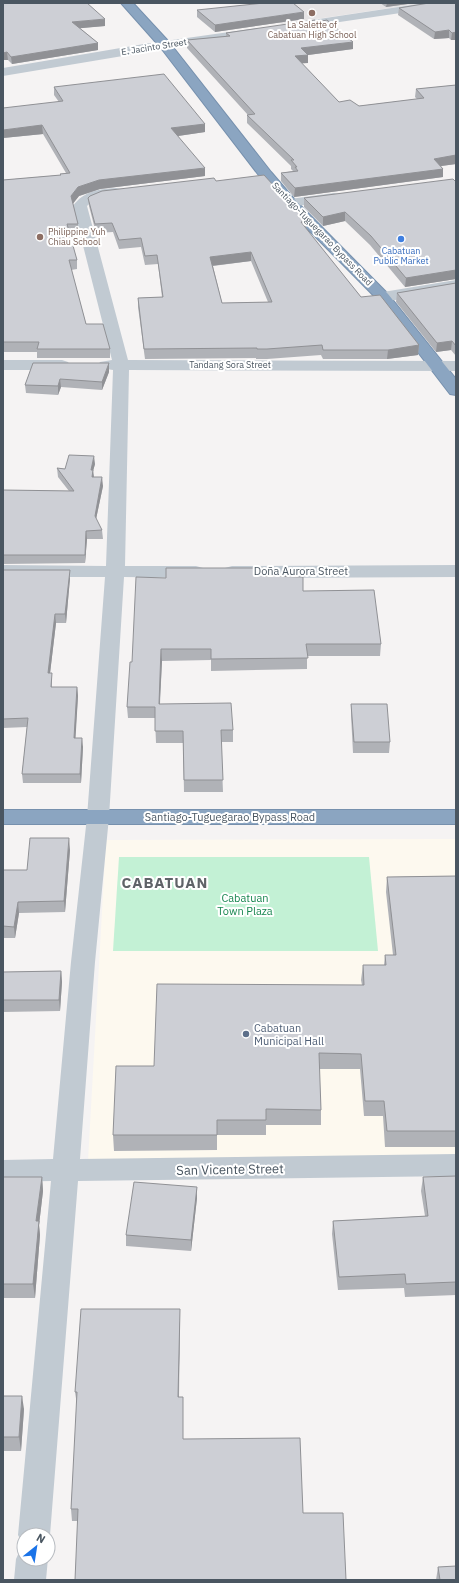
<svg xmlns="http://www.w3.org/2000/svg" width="459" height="1583" viewBox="0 0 459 1583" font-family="'IBM Plex Sans',sans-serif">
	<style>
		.commercial { fill: #fdf9ef }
		.education { fill: #e6e4e5 }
		.green { fill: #c3f1d5 }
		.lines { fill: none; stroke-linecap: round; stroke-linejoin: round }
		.highway-casing { stroke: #7690ad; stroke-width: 2 }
		.minor { fill: #c1cad2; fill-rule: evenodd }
		.highway { fill: #8ba5c1; fill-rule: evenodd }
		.wall { fill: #b0b2b7; fill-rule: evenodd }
		.shaded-wall { fill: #909195 }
		.building { fill: #cdcfd5; stroke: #909195; fill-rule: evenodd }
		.education-dot { fill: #8d6e63; stroke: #fff; stroke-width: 1.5 }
		.shop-dot { fill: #3f7fe0; stroke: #fff; stroke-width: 1.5 }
		.service-dot { fill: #5c6f8a; stroke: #fff; stroke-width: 1.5 }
		.labels { text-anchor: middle; stroke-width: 4; stroke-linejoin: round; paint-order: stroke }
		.far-education-label { font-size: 9px; fill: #785e54; stroke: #fff }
		.far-street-label { font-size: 9px; fill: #4a5661; stroke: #fff }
		.far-shop-label { font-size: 9px; fill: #366cbe; stroke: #fff }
		.street-label { font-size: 11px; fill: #4a5661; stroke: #fff }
		.park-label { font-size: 11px; fill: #17864f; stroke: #fff }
		.service-label { font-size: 11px; fill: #4e5e75; stroke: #fff; text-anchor: start }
		.near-street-label { font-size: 13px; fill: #4a5661; stroke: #fff }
		.district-label { font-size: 15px; font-weight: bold; letter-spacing: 1px; fill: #5f6368; stroke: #fff }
	</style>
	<rect width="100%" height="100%" fill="#f5f3f3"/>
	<path class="commercial" d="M456 839V1157L88 1161 106 840Z"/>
	<path class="education" d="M259 3H425L282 24Z"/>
	<path class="green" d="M119 857H369L378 951H113Z"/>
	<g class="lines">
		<g class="highway-casing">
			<path id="highway" d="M121 3H133L169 42 271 172 295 200 388 294 456 379V395L450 394 378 300 285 206 261 178 161 48Z
				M3 810H456V824H3Z"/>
		</g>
		<path class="minor" d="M425 3H454L448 6 299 28 295 27 293 25 295 23 299 22Z
			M257 28 261 29 263 31 261 33 3 76V68L144 44Z
			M116 188 121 189 123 192 121 195C108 198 96 196 87 206L128 360 456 361V371L129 370 125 566H196L203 568 205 572 203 576 196 578 124 577 109 817 95 962 80 1159 456 1154V1176L78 1181 50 1535 48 1540V1535H24V1546L18 1535 51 1181 3 1182V1160L53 1159 71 962 87 817 105 577H3V565L106 566 113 370 100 368 98 365 100 362 112 360 73 206C84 191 98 189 116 188Z
			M334 193 339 194 341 197 339 200 290 207 285 206 283 203 285 200 290 199Z
			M456 280V290L383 302 378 300 375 297 378 294 383 292Z
			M3 360H62L68 362 70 365 68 368 62 370H3Z
			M456 565V577L232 578 225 576 223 572 225 568 232 566Z
			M24 1546V1559L48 1558 46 1580H14L16 1559 21 1548Z"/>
		<use href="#highway" class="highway"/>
	</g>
	<path class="wall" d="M3 3 105 26 80 28 98 43V50L12 64 8 60H3Z
		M380 3H415L386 7Z
		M456 3V40H451L449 38 434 39 398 15 399 8Z
		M197 10 304 19 215 32 197 17Z
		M317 22 353 42V49L308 55V63H301L339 102 359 106 417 99 415 97 416 89 456 85V164L441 166 443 169V177L294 197 281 181V173L293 171 291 169V166L247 123V115H248L187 48V40L226 36V33Z
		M54 87 205 124V132L178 136 205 176 100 189 79 196 73 203 78 224V233H69L77 260V269L71 270 86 324 110 349V358H37V352H3V180L61 175 60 174 66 173 43 134 3 138 59 102 54 95Z
		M216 181 306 221V229L361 297 419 345 418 355 387 359H323L321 355 267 359H256V358L145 359 138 307V298L162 297 158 264 145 265 141 247 119 249 113 232 96 233 89 206 88 198ZM251 261 268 302 222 303 213 266Z
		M456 182V279L405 287 370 245 345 221 323 226 304 207V198Z
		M456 283V356L451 350 436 352 396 302 397 293Z
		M33 363 109 372 102 390 61 387 58 395 26 393 25 385Z
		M95 464 93 471 94 477 103 486 96 519 102 530 103 539H87L85 563 3 564V490L69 491 58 477 57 468 65 469Z
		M3 570 70 578 66 623H56L50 673 52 682V687H77L78 696 75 738 83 747 81 783H23L22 774 27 727 3 728Z
		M263 576 303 591 381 644 380 656H307V669L211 671V660L162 661 160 704 233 730V742H221L223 792H184L183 743H156L155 718H128L127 707 132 662 166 578Z
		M351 704 390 742 389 753H353L351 715Z
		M70 850 65 912 19 913 15 938H3V870H27Z
		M456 876V1147H385L383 1116H364L360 1069H319L321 1110V1125H266V1135H217V1150L114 1151 113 1135 154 1066 362 985 361 980 363 965H384L385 955H393L386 892 387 877Z
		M61 971 62 982 60 1011 3 1012V972Z
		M456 1176V1295L405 1297 404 1288 338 1290 332 1234 333 1221 425 1216 421 1191 423 1177Z
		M3 1177H42L43 1191 39 1225 40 1235 35 1298H3Z
		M197 1187V1198L191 1251 126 1246V1235Z
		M180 1322 179 1397 183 1410V1439L78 1521H72L71 1509 77 1405 75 1392Z
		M3 1396 24 1409 21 1451H3Z
		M438 1567 456 1580H436Z"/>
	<path class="shaded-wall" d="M387 3H415L386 7Z
		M304 12V19L215 32V25Z
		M105 19V26L72 29V22Z
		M449 30V38L434 39 435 32Z
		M456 32V40H451L452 33Z
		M353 42V49L308 55V63L294 64 295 56 301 48Z
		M98 43V50L12 64 11 57Z
		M7 52 8 60H3V53Z
		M205 124V132L171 137V128Z
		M42 125 43 134 3 138V130Z
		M456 155V164L434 167V159Z
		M205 168V176L100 189 79 196 72 205 71 196 78 187 99 180Z
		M443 169V177L294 197 295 188Z
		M345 212V221L323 226V217Z
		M306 221V230L301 222Z
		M251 252V261L210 266V257Z
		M456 270V279L405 287 406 278Z
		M452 341 451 350 436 352 437 343Z
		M419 345 418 355 387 359 388 350Z
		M109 363V372L102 390V382Z
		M60 379 61 387 58 395V386Z
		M94 456 95 464 93 471 94 478 92 485 91 470Z
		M102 477 103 486 95 524V516Z
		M86 531 87 539 85 563V555Z
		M70 570V578L66 623 65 614Z
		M55 614 56 623 49 682 48 673Z
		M161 649 162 661 159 716V704Z
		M77 687 78 696 75 747 74 738Z
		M82 738 83 747 81 783 80 774Z
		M69 838 70 850 65 912 64 901Z
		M18 902 19 913 15 938 14 927Z
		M61 971 62 982 60 1011 59 1000Z
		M42 1177 43 1191 39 1225 40 1235 35 1298 33 1284 36 1221Z
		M197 1187V1198L191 1251V1240Z
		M180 1309V1322L178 1410V1397Z
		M22 1396 24 1409 21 1451 19 1437Z"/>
	<path class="building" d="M3 3H87L105 19 72 22 98 43 11 57 7 52 3 53Z
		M264 3H293L304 12 215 25 197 10Z
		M429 3H456V32L452 33 449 30 435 32 399 8Z
		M315 20 317 22 327 20 353 42 301 48 308 55 295 56 339 102 350 100 359 106 424 98 416 89 456 85V155L434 159 443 169 295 188 281 173 298 171 295 167H297L291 160H294L247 115 255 114 187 40 230 36 226 33Z
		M164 74 205 124 171 128 205 168 99 180 78 187 71 196 78 224H67L77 260H69L86 324H103L110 349H37L39 342H3V180L61 175 60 174 70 173 42 125 3 130V108L63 101 54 87Z
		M264 175 306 221 301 222 361 297 380 295 419 345 388 350H323L322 345 267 349H257V348L144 349 138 298 163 297 157 255 145 256 141 238 119 240 112 223 95 224 88 198 90 196 102 191 214 178 216 181ZM251 252 272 302 222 303 210 257Z
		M453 179 456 182V270L406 278 371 236 345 212 323 217 304 198Z
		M456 283V346L452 341 437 343 397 293Z
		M33 363H109L102 382 60 379 58 386 25 385Z
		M69 455 94 456 91 470H93L92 477H102L95 516 102 530 86 531 85 555H3V490L74 491 57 468 65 469Z
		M166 568H263V576L303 577V591L374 590 381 644H306L308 658 211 659V649H161L159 704 231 703 233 730H221L223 780H184L183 731H155V707H127L130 662H132L136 577 166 578Z
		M3 570H70L65 614H55L48 673H52L51 687H77L74 738H82L80 774H22L28 718 3 719Z
		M351 704H387L390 742H354Z
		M30 838H69L64 901 18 902 14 927 3 926V870H27Z
		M456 876V1131H387L384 1101H365L361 1054 319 1053 321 1110 266 1109V1120H217V1135H113L116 1066H154L157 984 364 985 363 965H386L385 955H396L387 877Z
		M61 971 59 1000H3V972Z
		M456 1176V1282L406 1284 405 1274 339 1277 333 1221 428 1216 423 1177Z
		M3 1177H42L36 1221H39L33 1284H3Z
		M134 1182 197 1187 191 1240 126 1235Z
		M81 1309H180L178 1397H183V1439L300 1438 303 1513H343L346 1580H75L78 1509H71L77 1392H75Z
		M3 1396H22L19 1437H3Z
		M456 1566V1580H440L438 1567Z"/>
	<g class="education-dot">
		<circle cx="312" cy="13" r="4"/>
		<circle cx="40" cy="237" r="4"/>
	</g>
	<circle class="shop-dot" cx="401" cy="239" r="4"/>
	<circle class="service-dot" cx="246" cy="1034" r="4"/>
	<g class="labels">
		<g class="far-education-label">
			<text x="312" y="28">La Salette of<tspan x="312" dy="10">Cabatuan High School</tspan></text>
			<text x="48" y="235" text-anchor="start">Philippine Yuh<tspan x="48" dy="10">Chiau School</tspan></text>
		</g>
		<g class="far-street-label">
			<text transform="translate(154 47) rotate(-9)" y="3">E. Jacinto Street</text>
			<text transform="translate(322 234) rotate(46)" y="3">Santiago-Tuguegarao Bypass Road</text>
			<text x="230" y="368">Tandang Sora Street</text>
		</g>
		<g class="far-shop-label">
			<text x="401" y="254">Cabatuan<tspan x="401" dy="10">Public Market</tspan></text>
		</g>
		<g class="street-label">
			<text x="301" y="575">Doña Aurora Street</text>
			<text x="230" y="821">Santiago-Tuguegarao Bypass Road</text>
		</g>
		<g class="park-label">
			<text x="245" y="902">Cabatuan<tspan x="245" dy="13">Town Plaza</tspan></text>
		</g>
		<g class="service-label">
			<text x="254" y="1032">Cabatuan<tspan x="254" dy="13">Municipal Hall</tspan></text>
		</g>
		<g class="near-street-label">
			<text transform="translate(230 1169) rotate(-1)" y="5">San Vicente Street</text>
		</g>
		<g class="district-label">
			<text x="165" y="888">CABATUAN</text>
		</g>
	</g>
	<rect width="459" height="1583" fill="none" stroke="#4a5661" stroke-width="8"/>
	<g transform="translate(36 1547) rotate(30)"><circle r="19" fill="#ffffff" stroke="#b7bbc0"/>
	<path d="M0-3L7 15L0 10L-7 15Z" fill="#1a73e8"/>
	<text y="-6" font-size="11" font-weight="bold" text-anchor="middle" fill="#4a5661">N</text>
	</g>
</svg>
